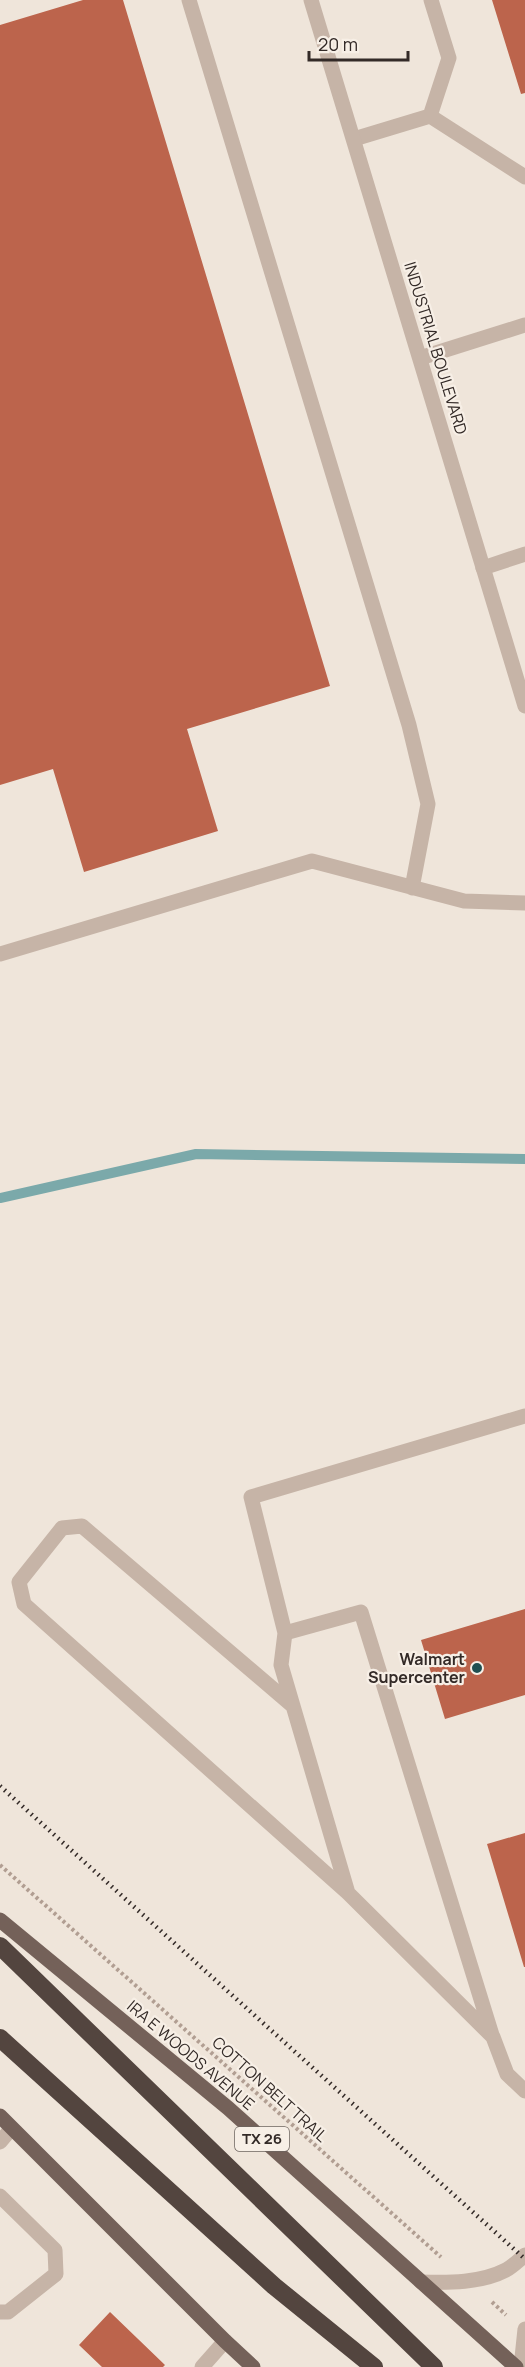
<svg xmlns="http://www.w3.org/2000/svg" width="525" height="2367" viewBox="0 0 525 2367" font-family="Manrope,sans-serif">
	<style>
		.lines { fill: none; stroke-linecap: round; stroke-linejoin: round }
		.stream { stroke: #7ba9aa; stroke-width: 10 }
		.building { fill: #bc644c }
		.path { stroke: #b19e92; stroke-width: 4; stroke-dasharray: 3 3; stroke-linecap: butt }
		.service { stroke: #c6b4a7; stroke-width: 15 }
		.minor { stroke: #c6b4a7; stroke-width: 15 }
		.primary { stroke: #746159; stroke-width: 15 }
		.motorway { stroke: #53453f; stroke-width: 18 }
		.rail { stroke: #332a27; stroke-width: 4.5; stroke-dasharray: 1.5 4.5; stroke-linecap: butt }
		.poi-dot { fill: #204f51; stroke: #f7efe6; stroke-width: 2 }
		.labels { text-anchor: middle; stroke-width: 4.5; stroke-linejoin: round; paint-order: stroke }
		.shield { fill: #f7efe6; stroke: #6e6560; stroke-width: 1.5 }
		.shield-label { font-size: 15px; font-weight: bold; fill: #332a27 }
		.street-label { font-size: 16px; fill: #332a27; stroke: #f7efe6 }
		.poi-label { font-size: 16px; font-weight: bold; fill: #332a27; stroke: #f7efe6; text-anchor: end }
	</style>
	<rect width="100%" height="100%" fill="#efe5da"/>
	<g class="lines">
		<path class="stream" d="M0 1198 196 1154 525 1159"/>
	</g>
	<path class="building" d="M83 0H123L330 686 187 729 218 831 84 872 53 769 0 785V25Z
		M492 0H525V93L521 94Z
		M525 1609V1695L445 1719 421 1640Z
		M525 1833V1967H524L487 1844Z
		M110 2312 165 2365 163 2367H102L79 2345Z"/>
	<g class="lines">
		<path class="path" d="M0 1865 441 2257
			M492 2302 506 2315"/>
		<path class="service" d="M189 0 409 725 428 804 412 888
			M430 116 449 58 431 0
			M354 139 430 116 525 177
			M483 568 525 554
			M0 954 312 861 464 901 525 903
			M525 1416 251 1497 285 1633 281 1665 348 1893 493 2037 507 2074 525 2091
			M285 1633 361 1612 492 2035
			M293 1706 82 1526 62 1528 19 1582 24 1604 348 1893
			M0 2142 11 2129
			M0 2196 55 2250 56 2274 8 2312H0
			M421 2282C449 2283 481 2283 506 2270 513 2266 519 2260 525 2255
			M202 2367 225 2341
			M521 2367 525 2329"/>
		<path class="minor" d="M311 0 525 706
			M420 358 525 325"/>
		<path class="primary" d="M0 1920 228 2108 516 2367
			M0 2116 225 2341 253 2367"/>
		<path class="motorway" d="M0 1946 434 2367
			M0 2038 274 2286 374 2367"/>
		<path class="rail" d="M0 1786 525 2259"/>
	</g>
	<circle class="poi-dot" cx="477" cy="1668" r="6"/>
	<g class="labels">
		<rect class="shield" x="235" y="2127" width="54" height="24" rx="4.5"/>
		<g class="shield-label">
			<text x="262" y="2144">TX 26</text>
		</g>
		<g class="street-label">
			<text transform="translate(436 348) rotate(73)" y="6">INDUSTRIAL BOULEVARD</text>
			<text transform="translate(191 2055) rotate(40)" y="6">IRA E WOODS AVENUE</text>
			<text transform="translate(270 2089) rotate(42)" y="6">COTTON BELT TRAIL</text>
		</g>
		<g class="poi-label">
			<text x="465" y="1665">Walmart<tspan x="465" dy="18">Supercenter</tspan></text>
		</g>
	</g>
	<path d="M309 51v9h99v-9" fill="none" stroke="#332a27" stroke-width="3"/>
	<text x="318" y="51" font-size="18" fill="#332a27" stroke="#f7efe6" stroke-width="4.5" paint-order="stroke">20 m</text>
</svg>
